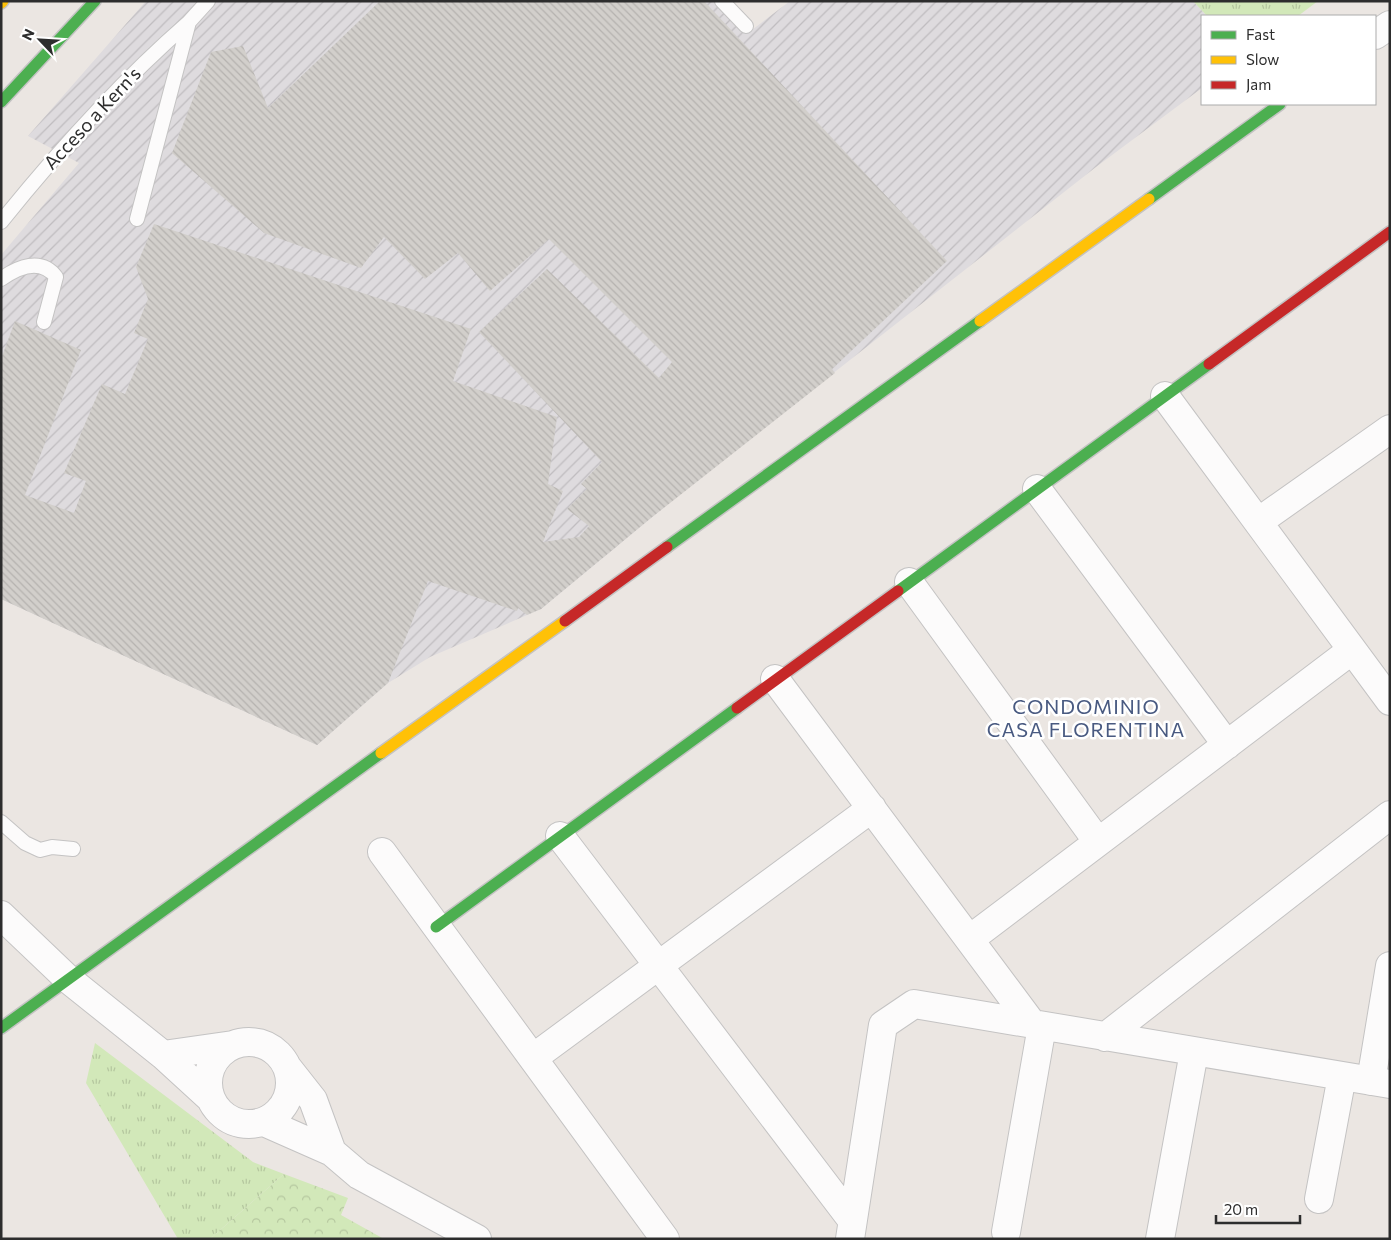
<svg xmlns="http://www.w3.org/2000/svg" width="1391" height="1240" viewBox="0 0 1391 1240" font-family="Commissioner,sans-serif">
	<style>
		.industrial { fill: url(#industrial-furrows) }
		.grass { fill: url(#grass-tufts) }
		.forest { fill: url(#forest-crowns) }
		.building { fill: url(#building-back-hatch) }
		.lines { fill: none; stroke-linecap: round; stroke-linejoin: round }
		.lane-casing { stroke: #c4c3c3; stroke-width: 16 }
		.street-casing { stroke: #c4c3c3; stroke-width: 30 }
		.fast-casing { stroke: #c4c3c3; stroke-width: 14 }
		.slow-casing { stroke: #c4c3c3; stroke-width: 14 }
		.jam-casing { stroke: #c4c3c3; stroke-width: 14 }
		.lane { stroke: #fcfbfb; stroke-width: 14 }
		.street { stroke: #fcfbfb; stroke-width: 28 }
		.fast { stroke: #4caf50; stroke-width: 11 }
		.slow { stroke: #ffc107; stroke-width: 11 }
		.jam { stroke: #c62828; stroke-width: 11 }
		.labels { text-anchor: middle; stroke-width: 5; stroke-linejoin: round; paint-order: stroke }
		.street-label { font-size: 19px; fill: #2d2d2d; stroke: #fff }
		.neighbourhood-label { font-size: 20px; letter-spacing: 1px; fill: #495a81; stroke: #fff }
	</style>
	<defs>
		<pattern id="industrial-furrows" width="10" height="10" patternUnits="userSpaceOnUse" patternTransform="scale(1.25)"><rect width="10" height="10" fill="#dedbde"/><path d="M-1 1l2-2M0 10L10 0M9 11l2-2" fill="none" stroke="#bfbcbf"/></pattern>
		<pattern id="grass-tufts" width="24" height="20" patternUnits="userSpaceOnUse" patternTransform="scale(1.25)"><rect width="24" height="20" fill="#d2e8b9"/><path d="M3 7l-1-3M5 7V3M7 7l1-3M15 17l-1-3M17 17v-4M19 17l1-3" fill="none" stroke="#b5c79f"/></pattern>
		<pattern id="forest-crowns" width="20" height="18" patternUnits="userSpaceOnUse" patternTransform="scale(1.25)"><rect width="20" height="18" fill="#d2e8b9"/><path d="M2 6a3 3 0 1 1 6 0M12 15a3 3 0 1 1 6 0" fill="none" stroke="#b5c79f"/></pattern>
		<pattern id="building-back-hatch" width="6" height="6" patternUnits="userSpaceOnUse" patternTransform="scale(1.25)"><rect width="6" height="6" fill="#d2cfcb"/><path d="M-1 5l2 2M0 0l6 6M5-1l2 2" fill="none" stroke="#b5b2af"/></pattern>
	</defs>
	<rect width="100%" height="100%" fill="#ebe6e2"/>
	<path class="industrial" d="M146 1H716L748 33 790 1H1193L1207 16H1202V88L1096 167 697 480 541 609 430 657 388 683 317 745 1 599V255L79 163 28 136Z"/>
	<path class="grass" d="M1193 1H1318L1298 16H1207Z
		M95 1043 253 1162 284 1174 210 1239H178L86 1083Z"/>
	<path class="forest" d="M284 1174 348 1198 341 1215 384 1239H210Z"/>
	<path class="building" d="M380 1H704L947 261 832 369 835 373 651 518 541 609 527 615 518 608 517 611 428 581 388 683 317 745 1 599V359L15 321 81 350 25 495 74 513 86 481 64 473 102 384 125 394 148 339 134 333 148 299 136 267 154 224 471 329 453 381 557 417 548 484 563 491 543 542 579 537 589 526 567 509 587 489 581 484 602 462 479 332 547 269 659 378 672 362 549 239 490 291 458 253 425 279 384 237 361 268 264 233 172 153 211 52 243 46 268 108Z"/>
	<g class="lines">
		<g class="lane-casing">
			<path id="lane" d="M722 1 746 26
				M137 219 189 22 208 1
				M1 222C59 150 120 82 189 22
				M1 279C18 267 41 257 56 277L44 322
				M1 822 25 843 40 850 52 847 73 849"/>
		</g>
		<g class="street-casing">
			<path id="street" d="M1375 35 1390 25
				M1165 396 1390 701
				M1037 489 1227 745
				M1258 522 1390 429
				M909 582 1098 842
				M775 679 1033 1025
				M560 836 852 1220
				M382 852 665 1239
				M1 915 68 979 163 1055 210 1098
				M970 939 1352 650
				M1105 1037 1390 815
				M208 1083a41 41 0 1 1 82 0a41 41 0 1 1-82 0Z
				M163 1055 233 1045
				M533 1058 872 808
				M287 1067 313 1100 332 1152
				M1371 1081 1390 966
				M264 1122 332 1152 359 1175 477 1239
				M1319 1199 1342 1076
				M1006 1232 1042 1026
				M850 1239 883 1025 914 1004 1390 1084
				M1160 1239 1194 1052"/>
		</g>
		<g class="fast-casing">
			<path id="fast" d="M1 102 95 1
				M1149 199 1280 104
				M667 547 980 321
				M898 591 1209 364
				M436 927 737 708
				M1 1028 381 753"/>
		</g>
		<g class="slow-casing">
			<path id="slow" d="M1 3 3 1
				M980 321 1149 199
				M381 753 565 621"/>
		</g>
		<g class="jam-casing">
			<path id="jam" d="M1209 364 1390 232
				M565 621 667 547
				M737 708 898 591"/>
		</g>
		<use href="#lane" class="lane"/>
		<use href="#street" class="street"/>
		<use href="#fast" class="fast"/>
		<use href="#slow" class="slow"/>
		<use href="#jam" class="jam"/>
	</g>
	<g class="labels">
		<g class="street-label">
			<text transform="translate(92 118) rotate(-47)" y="7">Acceso a Kern's</text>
		</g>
		<g class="neighbourhood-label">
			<text x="1086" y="714">CONDOMINIO<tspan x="1086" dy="23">CASA FLORENTINA</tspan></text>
		</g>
	</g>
	<rect width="1391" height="1240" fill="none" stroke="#2d2d2d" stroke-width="5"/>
	<rect x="1201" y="15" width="175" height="90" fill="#ffffff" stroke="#ababab"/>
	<rect x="1211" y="31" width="25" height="8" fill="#4caf50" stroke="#ababab"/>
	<text x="1246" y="40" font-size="15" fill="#2d2d2d">Fast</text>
	<rect x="1211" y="56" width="25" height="8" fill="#ffc107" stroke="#ababab"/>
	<text x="1246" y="65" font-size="15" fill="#2d2d2d">Slow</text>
	<rect x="1211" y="81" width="25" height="8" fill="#c62828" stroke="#ababab"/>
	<text x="1246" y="90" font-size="15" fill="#2d2d2d">Jam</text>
	<g transform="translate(40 40) rotate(295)" stroke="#ffffff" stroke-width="4" paint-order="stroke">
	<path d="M0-4L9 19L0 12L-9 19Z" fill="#2d2d2d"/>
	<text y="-8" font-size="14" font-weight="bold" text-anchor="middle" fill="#2d2d2d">N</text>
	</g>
	<path d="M1216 1215v8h84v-8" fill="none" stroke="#2d2d2d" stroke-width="2.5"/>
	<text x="1224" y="1215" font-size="15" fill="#2d2d2d" stroke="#ffffff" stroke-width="4" paint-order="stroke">20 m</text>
</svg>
